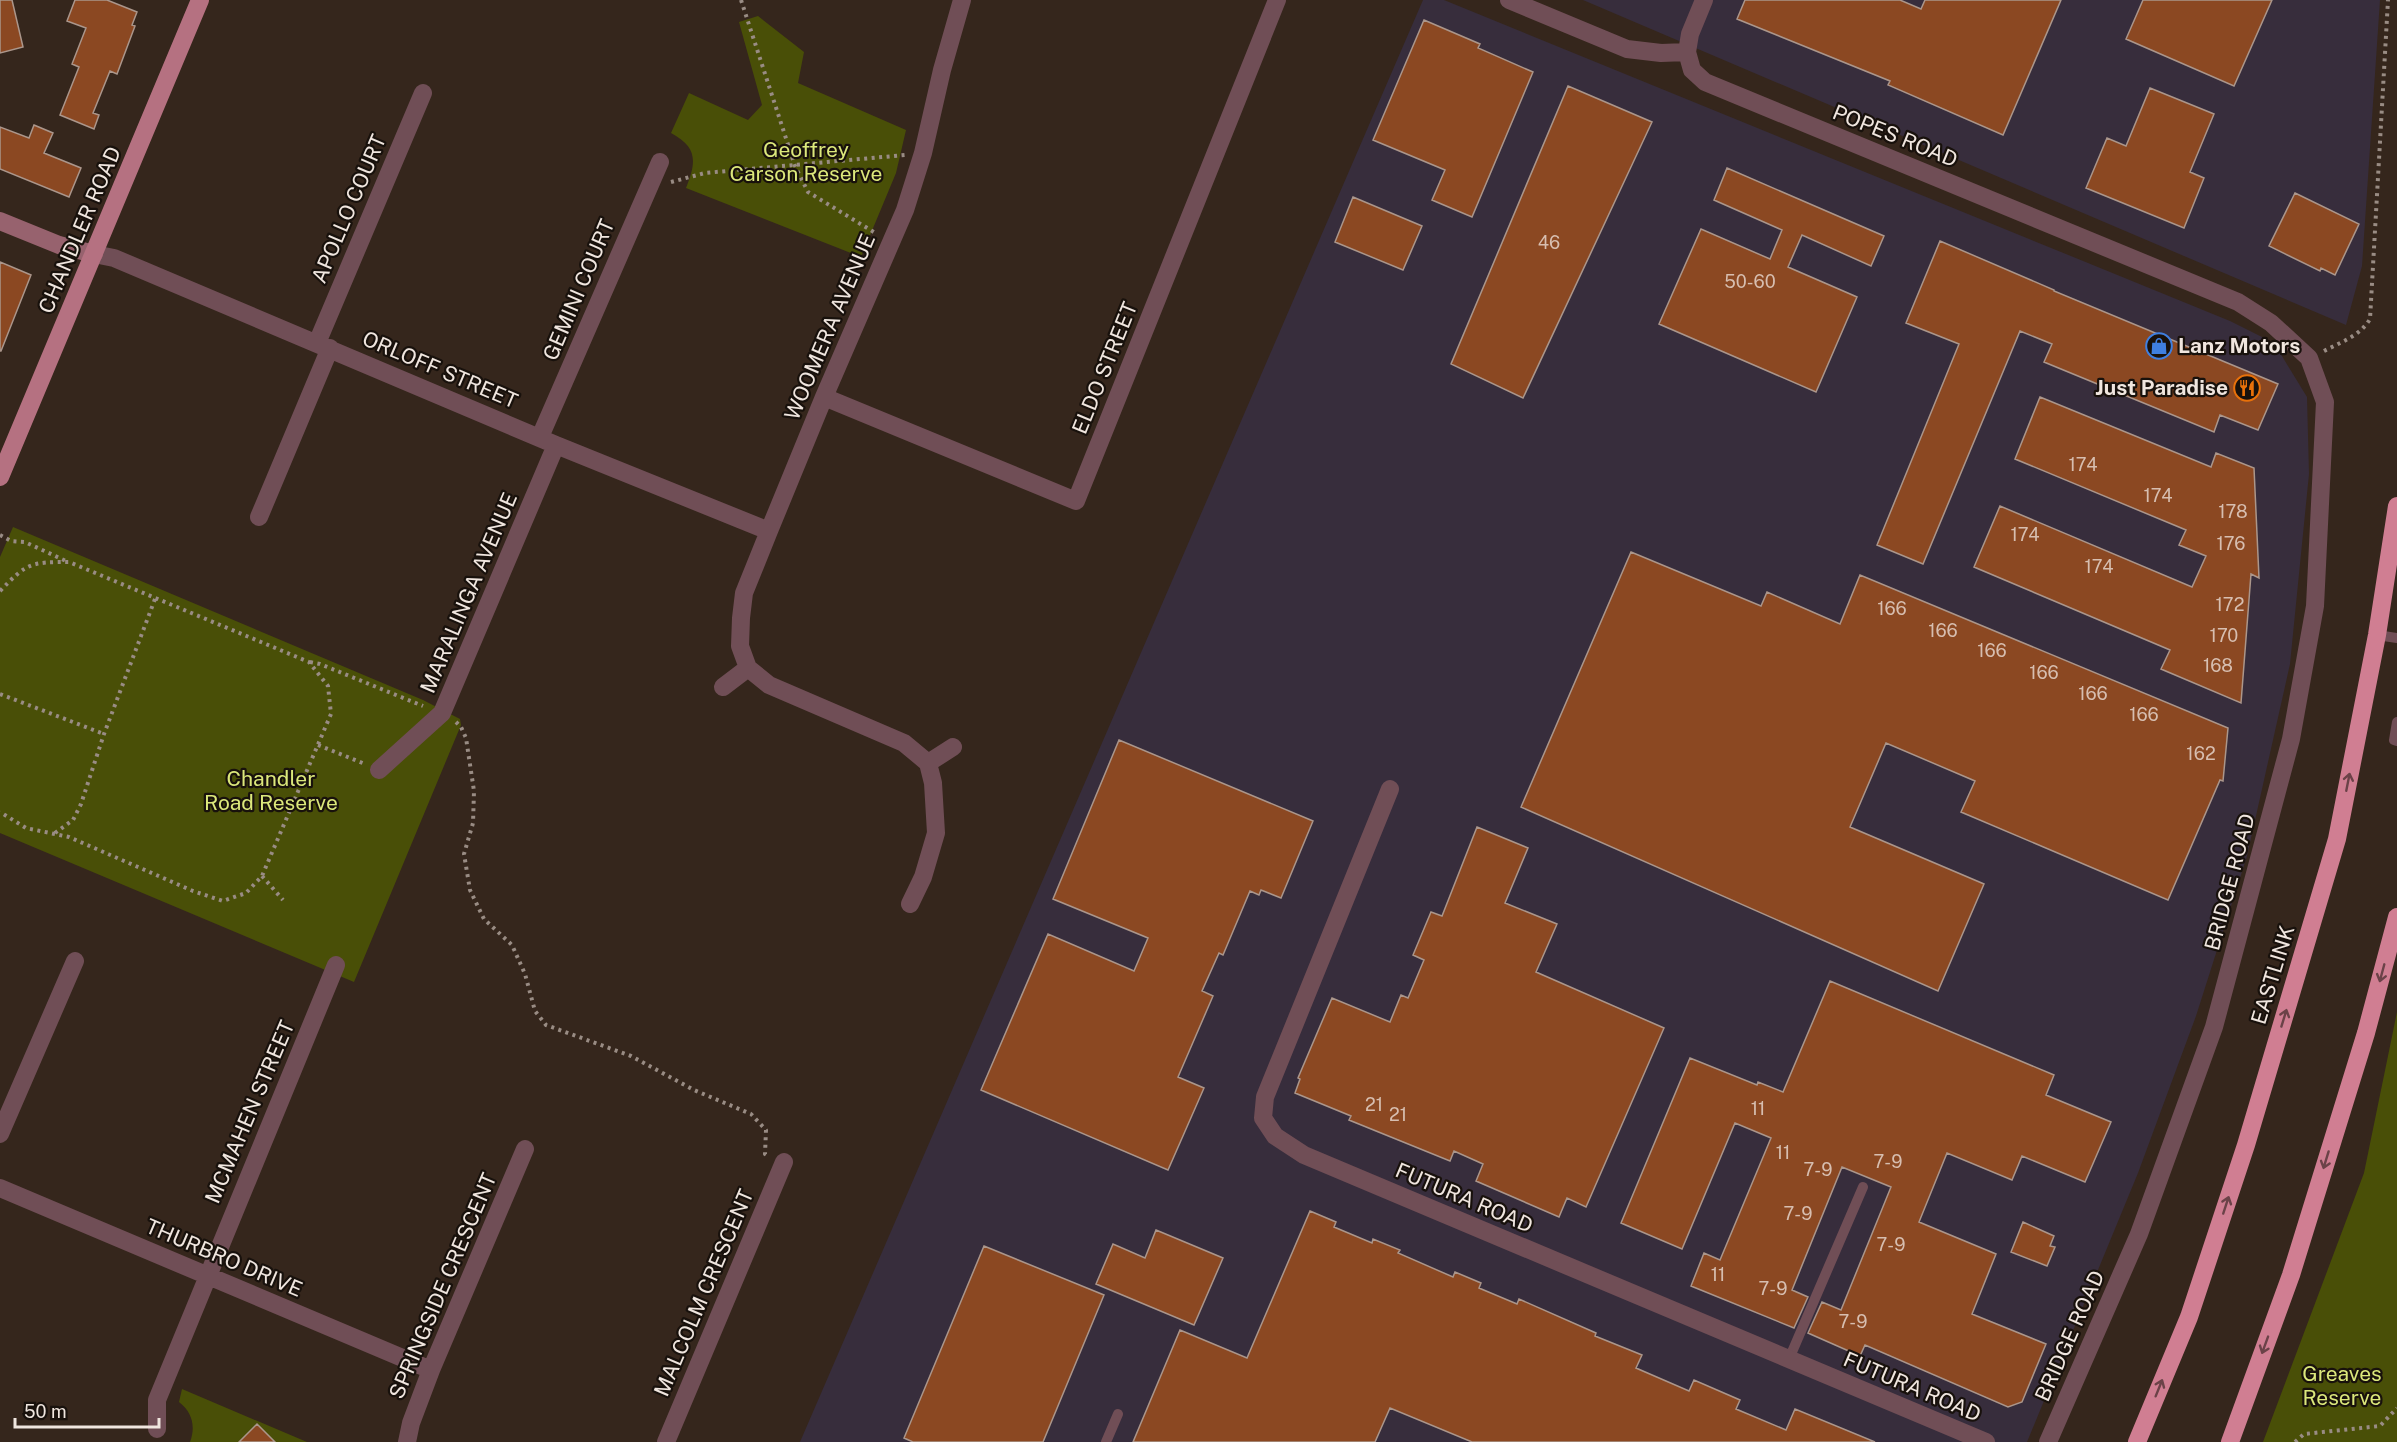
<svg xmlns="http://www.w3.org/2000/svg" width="2397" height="1442" viewBox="0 0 2397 1442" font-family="'Public Sans',sans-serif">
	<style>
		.industrial { fill: #372d3c }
		.green { fill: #494f07 }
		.building { fill: #8b4822; stroke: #ab968b; stroke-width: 1.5 }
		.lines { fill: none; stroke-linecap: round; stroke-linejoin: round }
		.path { stroke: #998c84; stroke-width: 4; stroke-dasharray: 3 4.5; stroke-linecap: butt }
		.lane { stroke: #704e56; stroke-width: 10 }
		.street { stroke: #704e56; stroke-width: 18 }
		.secondary { stroke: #97626e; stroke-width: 18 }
		.primary { stroke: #b57181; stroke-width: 18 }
		.highway { stroke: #d07e92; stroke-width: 18 }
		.oneway { stroke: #6b4248 }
		.labels { text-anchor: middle; stroke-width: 4.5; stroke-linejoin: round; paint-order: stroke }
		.number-label { font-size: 18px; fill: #d7beb0 }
		.street-label { font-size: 21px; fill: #f0e6df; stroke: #18110c }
		.park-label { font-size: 21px; fill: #dce87b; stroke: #18110c }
		.poi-label { font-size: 21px; font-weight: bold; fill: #f0e6df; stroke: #18110c; text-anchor: start }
	</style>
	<rect width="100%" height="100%" fill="#35261c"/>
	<path class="industrial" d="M1423 0H1444L2230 321 2274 343 2307 397 2309 474 2290 664 2247 856 2196 1016 2138 1173 2027 1442H800Z
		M1583 0H2380L2362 266 2346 325Z"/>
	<path class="green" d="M758 16 804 52 798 83 906 130 896 173 861 257 686 188C697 161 697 147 671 133L689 93 748 120 762 105 739 22Z
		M13 527 423 700 460 719 461 725 354 982 0 833V557Z
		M2397 1012V1442H2263L2364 1173Z
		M182 1389 307 1442H190C196 1426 192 1412 179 1402Z"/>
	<path class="building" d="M0 0H12L23 47 0 53Z
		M75 0H107L137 12 132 25 135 26 117 74 110 71 93 113 99 115 94 129 60 115 79 67 72 64 86 28 67 21Z
		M1745 0H1900L1921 9 1925 0H2061L2003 135 1888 85 1890 81 1737 19Z
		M2143 0H2272L2234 86 2126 39Z
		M1424 20 1480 44 1478 48 1533 72 1472 217 1432 200 1445 170 1373 140Z
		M1568 86 1652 122 1523 398 1451 364Z
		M2150 88 2214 114 2190 172 2204 178 2184 228 2086 188 2107 138 2126 146Z
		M34 125 53 133 44 153 81 168 69 197 0 169V127L29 138Z
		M1727 168 1884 236 1871 266 1802 235 1788 267 1857 297 1816 392 1659 324 1701 229 1770 259 1782 230 1714 200Z
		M2295 193 2359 224 2335 275 2321 268 2320 271 2269 246Z
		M1353 197 1422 226 1403 270 1335 242Z
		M1940 241 2054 290V291L2278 384 2258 430 2220 415 2214 432 2044 362 2052 344 2020 331 1923 564 1877 545 1959 344 1906 323Z
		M0 262 31 275 1 351H0Z
		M2040 397 2211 467 2216 453 2254 468 2259 578 2251 574 2241 703 2161 669 2170 650 1974 567 2000 506 2192 587 2206 556 2179 545 2186 530 2015 459Z
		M1631 552 1761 606 1767 592 1840 624 1860 575 2228 728 2223 781 2220 780 2168 900 1961 812 1975 781 1886 743 1850 827 1984 884 1938 991 1521 807Z
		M1119 740 1313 821 1281 898 1261 890 1259 895 1250 891 1223 955 1219 953 1202 991 1213 996 1178 1077 1204 1088 1168 1170 981 1090 1048 934 1134 971 1148 938 1053 899Z
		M1477 827 1528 848 1505 903 1557 924 1536 972 1664 1028 1586 1207 1567 1198 1559 1217 1476 1181 1483 1164 1454 1151 1450 1161 1349 1120 1351 1116 1295 1093 1300 1079 1298 1078 1332 998 1390 1022 1401 995 1408 998 1424 960 1413 955 1431 912 1442 916Z
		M1830 981 2054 1075 2046 1095 2111 1122 2085 1182 2022 1156 2012 1180 1947 1153 1919 1222 1996 1254 1972 1314 2046 1344 2022 1402 2008 1407 1865 1345 1860 1356 1808 1333 1822 1302 1841 1310 1891 1187 1842 1167 1792 1290 1808 1297 1794 1328 1691 1286 1704 1253 1720 1260 1771 1138 1735 1123 1682 1249 1621 1223 1690 1058 1757 1085 1758 1082 1783 1092Z
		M1310 1211 1336 1222 1334 1227 1372 1243 1373 1239 1400 1250 1398 1253 1453 1277 1455 1272 1481 1283 1479 1288 1517 1304 1519 1299 1596 1333 1595 1336 1642 1355 1636 1368 1689 1391 1694 1380 1740 1400 1736 1409 1786 1430 1795 1409 1875 1442H1472L1390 1408 1375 1442H1133L1180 1330 1247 1358Z
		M2023 1222 2054 1236 2050 1246 2055 1247 2047 1266 2011 1252Z
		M1156 1230 1223 1258 1194 1325 1096 1284 1113 1244 1145 1258Z
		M984 1246 1104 1295 1043 1442H913L904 1438Z
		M257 1424 275 1442H239Z"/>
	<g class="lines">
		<path class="path" d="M741 0 795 166 808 192 877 234
			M671 182 705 173 905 155
			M2324 351C2341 342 2360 336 2370 319L2388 0
			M0 535 11 541 25 542 66 561
			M0 591C27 563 30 562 69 562L309 662 328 686 331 714 262 876 246 893 223 901 193 891 69 837 26 828 0 812
			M310 662 320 664 423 706
			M0 694 104 734
			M456 722 461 727 466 738 474 791 473 823 464 854 470 890 484 919 512 945 525 974 535 1011 546 1025 631 1056 694 1090 751 1114 766 1130 765 1154 768 1156
			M318 745 365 764
			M55 833 73 820 81 804 104 734 155 599
			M262 876 283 900
			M2295 1442 2304 1434 2380 1426 2397 1408"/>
		<path class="lane" d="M2377 635 2397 638
			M2397 722 2394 740 2397 741
			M1789 1359 1863 1187
			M1106 1442 1118 1414"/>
		<path class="street" d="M1509 0 1627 49 1661 53 1687 52 1692 70 1705 82 2238 302 2271 323 2309 358 2325 402 2315 606 2291 739 2214 1027 2139 1234 2048 1442
			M1687 52 1690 34 1704 0
			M94 254 114 258 556 445 769 531
			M317 343 423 93
			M824 397 1076 501 1277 0
			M540 437 660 162
			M259 517 330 348
			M723 687 748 668
			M928 763 953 747
			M379 770 442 713 556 445
			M1390 789 1265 1097 1263 1118 1275 1136 1304 1155 1986 1442
			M910 904 923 877 936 833 933 783 928 763 904 743 769 685 748 668 740 646 741 618 744 593 769 531 824 397 905 210 923 153 942 70 962 0
			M0 1134 75 961
			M0 1188 431 1370
			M157 1429V1400L336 965
			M407 1442 411 1423 431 1370 525 1149
			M666 1442 784 1162"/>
		<path class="secondary" d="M0 221 59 245 94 254"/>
		<path class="primary" d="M0 477 200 0"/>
		<path class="highway" d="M2137 1442 2189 1317 2246 1145 2337 839 2377 635 2397 506
			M2230 1442 2291 1275 2366 1033 2397 917"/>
	</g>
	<defs><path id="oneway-shaft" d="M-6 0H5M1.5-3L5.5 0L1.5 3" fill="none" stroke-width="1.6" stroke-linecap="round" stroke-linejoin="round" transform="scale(1.5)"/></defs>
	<g class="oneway">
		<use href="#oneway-shaft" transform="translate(2348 782) rotate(-79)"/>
		<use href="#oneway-shaft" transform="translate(2382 973) rotate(105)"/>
		<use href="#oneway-shaft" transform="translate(2284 1018) rotate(-73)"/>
		<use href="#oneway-shaft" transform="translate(2326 1160) rotate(107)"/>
		<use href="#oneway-shaft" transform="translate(2226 1205) rotate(-72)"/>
		<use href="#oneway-shaft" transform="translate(2265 1345) rotate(110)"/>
		<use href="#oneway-shaft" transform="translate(2159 1388) rotate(-68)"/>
	</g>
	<defs>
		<g id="shop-ring" transform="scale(1.35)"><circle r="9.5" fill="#18110c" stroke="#3f7fe0" stroke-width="1.5"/><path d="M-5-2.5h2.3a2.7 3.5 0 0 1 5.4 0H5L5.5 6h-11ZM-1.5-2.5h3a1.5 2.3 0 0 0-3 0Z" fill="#3f7fe0"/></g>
		<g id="restaurant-ring" transform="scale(1.35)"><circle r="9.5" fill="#18110c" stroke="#e8710a" stroke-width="1.5"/><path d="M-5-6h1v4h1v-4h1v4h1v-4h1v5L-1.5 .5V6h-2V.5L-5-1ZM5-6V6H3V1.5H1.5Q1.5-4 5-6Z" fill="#e8710a"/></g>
	</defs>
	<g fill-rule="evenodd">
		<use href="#shop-ring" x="2159" y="346"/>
		<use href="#restaurant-ring" x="2247" y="388"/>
	</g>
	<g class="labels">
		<g class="number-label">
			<text x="1549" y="249">46</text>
			<text x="1750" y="288">50-60</text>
			<text x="2083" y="471">174</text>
			<text x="2158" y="502">174</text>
			<text x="2233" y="518">178</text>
			<text x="2025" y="541">174</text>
			<text x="2231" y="550">176</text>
			<text x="2099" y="573">174</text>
			<text x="2230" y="611">172</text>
			<text x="1892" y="615">166</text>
			<text x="1943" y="637">166</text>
			<text x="2224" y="642">170</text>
			<text x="1992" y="657">166</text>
			<text x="2218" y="672">168</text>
			<text x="2044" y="679">166</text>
			<text x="2093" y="700">166</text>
			<text x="2144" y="721">166</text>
			<text x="2201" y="760">162</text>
			<text x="1374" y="1111">21</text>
			<text x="1758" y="1115">11</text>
			<text x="1398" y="1121">21</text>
			<text x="1783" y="1159">11</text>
			<text x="1888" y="1168">7-9</text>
			<text x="1818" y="1176">7-9</text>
			<text x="1798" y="1220">7-9</text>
			<text x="1891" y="1251">7-9</text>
			<text x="1718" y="1281">11</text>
			<text x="1773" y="1295">7-9</text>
			<text x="1853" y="1328">7-9</text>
		</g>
		<g class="street-label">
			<text transform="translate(1895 136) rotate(22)" y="7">POPES ROAD</text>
			<text transform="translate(349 209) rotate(-67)" y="7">APOLLO COURT</text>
			<text transform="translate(80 230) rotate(-67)" y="7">CHANDLER ROAD</text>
			<text transform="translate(579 290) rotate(-67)" y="7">GEMINI COURT</text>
			<text transform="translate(830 327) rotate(-67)" y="7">WOOMERA AVENUE</text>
			<text transform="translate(1105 368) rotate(-68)" y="7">ELDO STREET</text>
			<text transform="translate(440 370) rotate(23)" y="7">ORLOFF STREET</text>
			<text transform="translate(469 593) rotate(-67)" y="7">MARALINGA AVENUE</text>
			<text transform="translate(2230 882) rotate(-75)" y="7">BRIDGE ROAD</text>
			<text transform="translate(2273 975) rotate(-73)" y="7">EASTLINK</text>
			<text transform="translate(250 1112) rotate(-67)" y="7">MCMAHEN STREET</text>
			<text transform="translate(1464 1198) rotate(23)" y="7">FUTURA ROAD</text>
			<text transform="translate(224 1258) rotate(23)" y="7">THURBRO DRIVE</text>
			<text transform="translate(443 1286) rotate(-67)" y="7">SPRINGSIDE CRESCENT</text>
			<text transform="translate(704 1293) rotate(-67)" y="7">MALCOLM CRESCENT</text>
			<text transform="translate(2070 1336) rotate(-66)" y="7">BRIDGE ROAD</text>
			<text transform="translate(1912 1387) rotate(23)" y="7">FUTURA ROAD</text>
		</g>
		<g class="park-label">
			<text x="806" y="157">Geoffrey<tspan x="806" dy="24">Carson Reserve</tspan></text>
			<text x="271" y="786">Chandler<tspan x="271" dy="24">Road Reserve</tspan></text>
			<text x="2342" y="1381">Greaves<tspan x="2342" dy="24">Reserve</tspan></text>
		</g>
		<g class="poi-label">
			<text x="2178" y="353">Lanz Motors</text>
			<text x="2228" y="395" text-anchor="end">Just Paradise</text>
		</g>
	</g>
	<path d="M15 1418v9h144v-9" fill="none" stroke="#f0e6df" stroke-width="3"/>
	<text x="24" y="1418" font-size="18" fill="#f0e6df" stroke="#18110c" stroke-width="4.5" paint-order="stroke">50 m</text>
</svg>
